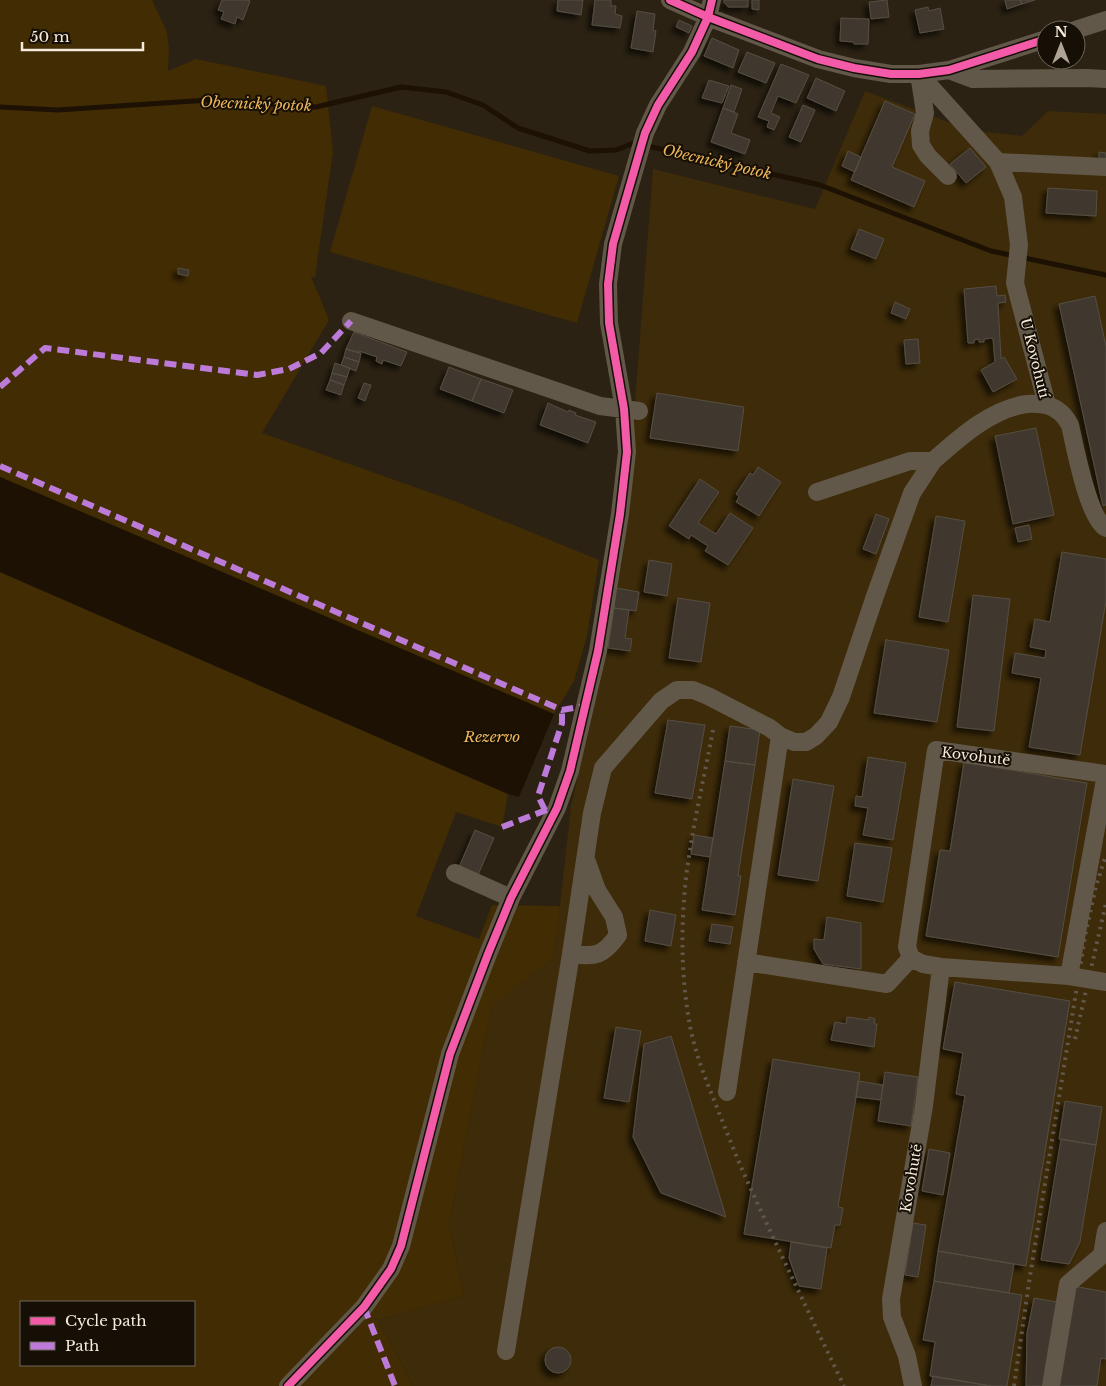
<svg xmlns="http://www.w3.org/2000/svg" width="1106" height="1386" viewBox="0 0 1106 1386" font-family="'Libre Baskerville',serif">
	<style>
		.built { fill: #3d2b09 }
		.green { fill: #412c03; fill-rule: evenodd }
		.water { fill: #1c1102 }
		.lines { fill: none; stroke-linecap: round; stroke-linejoin: round }
		.stream { stroke: #1c1102; stroke-width: 5 }
		.building { fill: #41392d; stroke: #554e42; filter: url(#shadow) }
		.minor { stroke: #625849; stroke-width: 18 }
		.rail { stroke: #61584b; stroke-width: 4; stroke-dasharray: 2.5 5; stroke-linecap: butt }
		.quiet { stroke: #bd7bd9; stroke-width: 6; stroke-dasharray: 12 6; stroke-linecap: butt }
		.cycleway-casing { stroke: #160f05; stroke-width: 11 }
		.cycleway { stroke: #f35aa7; stroke-width: 8 }
		.labels { text-anchor: middle; stroke-width: 4; stroke-linejoin: round; paint-order: stroke }
		.street-label { font-size: 14px; fill: #f5eadb; stroke: #160f05 }
		.water-label { font-size: 15px; font-style: italic; fill: #edb659; stroke: #160f05 }
	</style>
	<defs>
		<filter id="shadow"><feDropShadow dx="-4.5" dy="4.5" stdDeviation="2.5" flood-color="#0009"/></filter>
	</defs>
	<rect width="100%" height="100%" fill="#2b2213"/>
	<path class="built" d="M865 91 970 130 1022 136 1048 111 1106 114V1386H413L408 1375 378 1320 464 1296 449 1224 492 1004 554 958 571 806 608 648 616 588 623 556 653 169 815 209Z"/>
	<path class="green" d="M0 0H152L167 32 169 49 168 71 196 59 326 86 333 152 315 277H311L318 293 329 320 262 433 457 502 599 560 587 636 574 681 554 714 0 477Z
		M372 106 619 176 577 323 330 252Z
		M0 572 508 794 502 827 456 812 416 916 479 939 492 905 560 906 554 958 492 1005 449 1224 464 1296 378 1320 408 1375 413 1386H0ZM21 1302H194V1365H21Z"/>
	<path class="water" d="M0 477 554 714 519 797 508 794 0 572Z"/>
	<g class="lines">
		<path class="stream" d="M0 107 58 110 209 100 316 107 401 87 446 92 483 105 518 128 590 151 616 150 634 143 820 185 991 251 1106 275"/>
	</g>
	<path class="building" d="M222 0H247L250 1 243 20 237 17 235 24 221 19 224 12 218 10Z
		M558 0H583L581 15 557 11Z
		M595 0H611V6H616L615 14 622 16 620 28 592 25Z
		M724 0H748V7H728L724 2Z
		M752 0H759V10L752 9Z
		M887 0 889 17 871 19 869 2Z
		M1005 0H1020L1022 4 1007 9Z
		M1020 0H1035L1022 4Z
		M928 7 929 11 940 8 944 29 920 33 915 10Z
		M637 11 655 14 653 30 656 31 653 52 631 48Z
		M841 18 869 19 868 44H854V42L840 41Z
		M679 20 692 26 689 33 676 27Z
		M712 38 739 50 733 68 704 56Z
		M747 52 775 63 766 83 738 72Z
		M781 64 809 75 796 103 778 96 771 113 780 117 774 130 767 127 769 121 758 117Z
		M816 78 845 91 836 111 807 98Z
		M709 80 729 86 722 103 702 98Z
		M731 85 742 89 734 112 723 108Z
		M885 101 915 114 892 167 925 181 914 207 851 180Z
		M803 105 815 110 801 142 789 137Z
		M723 108 738 114 731 133 750 140 745 154 711 142Z
		M970 148 986 167 966 183 950 164Z
		M848 151 861 157 855 172 842 166Z
		M1099 152 1106 153V161L1099 160Z
		M1048 188 1097 191 1096 216 1046 213Z
		M859 229 884 239 876 259 851 249Z
		M178 268 189 270 188 276 178 274Z
		M996 286 997 296 1005 295 1006 302 998 303 1001 359 1004 357 1017 379 993 392 981 370 995 362 993 338 984 339V342H979V339L974 340V343H968L964 289Z
		M1095 296 1106 346V505L1103 506 1059 304Z
		M895 302 910 309 906 319 891 313Z
		M354 332 407 352 401 366 383 360 382 364 376 361 377 357 359 351V353L346 349Z
		M918 339 920 363 906 364 904 340Z
		M346 349 361 353 359 362 344 357Z
		M344 357 359 362 356 371 341 365Z
		M335 363 350 368 347 377 332 373Z
		M449 367 481 379 472 401 440 389Z
		M332 373 347 377 344 385 330 380Z
		M481 379 513 390 504 413 472 401Z
		M330 380 344 385 341 395 326 390Z
		M364 383 371 385 365 401 358 398Z
		M657 393 744 407 738 451 650 438Z
		M548 403 568 412 569 410 576 413 575 415 596 422 588 443 540 425Z
		M1036 428 1054 515 1013 524 995 436Z
		M758 467 781 482 759 516 736 502 739 497 736 494 750 473 753 475Z
		M700 479 719 492 698 523 716 534 730 513 753 528 728 565 705 551 708 546 691 535 689 539 669 526Z
		M876 514 889 519 876 554 863 549Z
		M936 516 965 521 948 622 919 617Z
		M1029 525 1032 539 1018 542 1015 528Z
		M1062 552 1106 559V601L1080 755 1029 747 1041 678 1012 673 1015 653 1045 658 1046 650 1030 647 1035 619 1050 622Z
		M649 560 672 564 667 596 644 592Z
		M616 588 639 592 636 611 614 608Z
		M973 595 1010 599 994 731 957 727Z
		M678 598 710 603 701 662 669 658Z
		M614 608 629 610 625 638 632 639 630 651 608 648Z
		M886 639 887 640 949 650 937 722 874 713Z
		M668 720 705 725 692 799 655 793Z
		M730 726 760 730 755 765 725 761Z
		M868 757 906 763 893 840 863 835 868 808 855 806 856 796 862 797Z
		M725 761 755 765 738 876H741L735 915 702 910Z
		M964 762 1087 783 1058 957 926 936 940 850 950 851Z
		M793 779 834 786 818 881 778 875Z
		M475 830 494 838 478 875 459 867Z
		M694 835 713 838 710 857 691 854Z
		M855 843 892 848 883 902 847 896Z
		M650 910 676 915 671 946 645 941Z
		M827 917 861 923V969L823 964 814 949V939L824 940Z
		M712 924 733 927 730 944 709 941Z
		M955 982 1070 1001 1026 1266 938 1251 965 1096 956 1094 963 1053 943 1049Z
		M847 1017 869 1020V1017L875 1019 874 1024H877L874 1047 831 1040 835 1022 846 1024Z
		M616 1027 641 1031 629 1102 604 1098Z
		M671 1036 726 1217 661 1193 633 1137 644 1044Z
		M773 1059 860 1073 838 1207 843 1208 840 1225H835L831 1248 744 1234Z
		M885 1072 918 1077 911 1126 878 1121Z
		M858 1081 883 1085 881 1100 856 1097Z
		M1065 1101 1102 1107 1096 1145 1059 1139Z
		M1061 1139 1096 1145 1080 1242 1069 1264 1041 1260Z
		M929 1149 950 1153 943 1195 922 1191Z
		M913 1223 926 1225 918 1277 905 1275Z
		M791 1242 827 1248 821 1289 799 1286 789 1258Z
		M938 1251 1014 1264 1009 1293 934 1281Z
		M934 1281 1022 1295 1007 1386H991L930 1376 935 1342 923 1340Z
		M1073 1286 1106 1292V1359L1101 1358 1097 1386H1056Z
		M1034 1298 1057 1302 1043 1386H1026L1027 1333Z
		M545 1360a13 13 0 1 1 26 0a13 13 0 1 1-26 0Z
		M933 1376 991 1386H931Z"/>
	<g class="lines">
		<path class="minor" d="M670 0 708 17 818 59 854 68 891 74H919L949 70 1046 39
			M1075 30 1106 20
			M949 70 973 79 1087 78 1106 79
			M998 162 1106 167
			M351 321 600 406 639 411
			M1047 405C1058 409 1064 414 1070 425 1075 447 1088 518 1106 528
			M817 492 910 461H933C959 438 992 408 1027 404 1033 403 1040 404 1047 405L1015 283 1019 245 1013 197 998 162 919 74 925 113 920 131 921 145 928 156 948 176
			M1106 774 936 750 907 947 911 958 923 964 941 967 1069 976 1106 982
			M455 873 511 898
			M571 954C596 957 603 956 618 935L614 917 597 890 587 862
			M746 962 887 984 911 958
			M1069 976 1106 774
			M727 1092 780 736
			M506 1351 571 954 592 813 603 768 661 701 677 690H693L708 696 770 728 780 736 794 742H806L816 736 829 722 841 697 875 596 912 493 933 461
			M288 1386 364 1307 391 1269 401 1246 450 1054 488 954 511 898 557 808 570 771 598 651 620 514 627 452 624 409 609 323 608 284 613 244 645 133 658 105 692 52 708 17 712 0
			M913 1386 907 1356 892 1317 891 1299 924 1106 941 967
			M1051 1386 1068 1284 1102 1255 1106 1231"/>
		<path class="rail" d="M713 730C704 779 692 828 686 878 681 923 681 970 688 1014 692 1044 703 1073 714 1100 723 1123 732 1145 741 1167 774 1241 809 1313 844 1386
			M1075 1039 1106 903
			M1014 1386 1030 1276 1086 931 1096 886 1106 855"/>
		<path class="quiet" d="M0 387 45 348 257 375 289 369 321 353 351 321
			M0 466 562 710 585 706
			M545 810 538 796 562 723V710
			M502 827 549 809
			M364 1307 395 1386"/>
		<g class="cycleway-casing">
			<path id="cycleway" d="M670 0 708 17 818 59 854 68 891 74H919L949 70 1046 39
				M288 1386 364 1307 391 1269 401 1246 450 1054 488 954 511 898 557 808 570 771 598 651 620 514 627 452 624 409 609 323 608 284 613 244 645 133 658 105 692 52 708 17 712 0"/>
		</g>
		<use href="#cycleway" class="cycleway"/>
	</g>
	<g class="labels">
		<g class="street-label">
			<text transform="translate(1035 358) rotate(76)" y="5">U Kovohutí</text>
			<text transform="translate(976 756) rotate(7)" y="5">Kovohutě</text>
			<text transform="translate(911 1178) rotate(-80)" y="5">Kovohutě</text>
		</g>
		<g class="water-label">
			<text transform="translate(256 104) rotate(2)" y="5">Obecnický potok</text>
			<text transform="translate(717 162) rotate(13)" y="5">Obecnický potok</text>
			<text x="492" y="742">Rezervo</text>
		</g>
	</g>
	<rect x="20" y="1301" width="175" height="65" fill="#160f05" stroke="#6f675b"/>
	<rect x="30" y="1317" width="25" height="8" fill="#f35aa7" stroke="#6f675b"/>
	<text x="65" y="1326" font-size="15" fill="#f5eadb">Cycle path</text>
	<rect x="30" y="1342" width="25" height="8" fill="#bd7bd9" stroke="#6f675b"/>
	<text x="65" y="1351" font-size="15" fill="#f5eadb">Path</text>
	<g transform="translate(1061 45)"><circle r="24" fill="#160f05" stroke="#6f675b"/>
	<path d="M0-4L9 19L0 12L-9 19Z" fill="#aea495"/>
	<text y="-8" font-size="14" font-weight="bold" text-anchor="middle" fill="#f5eadb">N</text>
	</g>
	<path d="M22 42v8h121v-8" fill="none" stroke="#f5eadb" stroke-width="2.5"/>
	<text x="30" y="42" font-size="15" fill="#f5eadb" stroke="#160f05" stroke-width="4" paint-order="stroke">50 m</text>
</svg>
